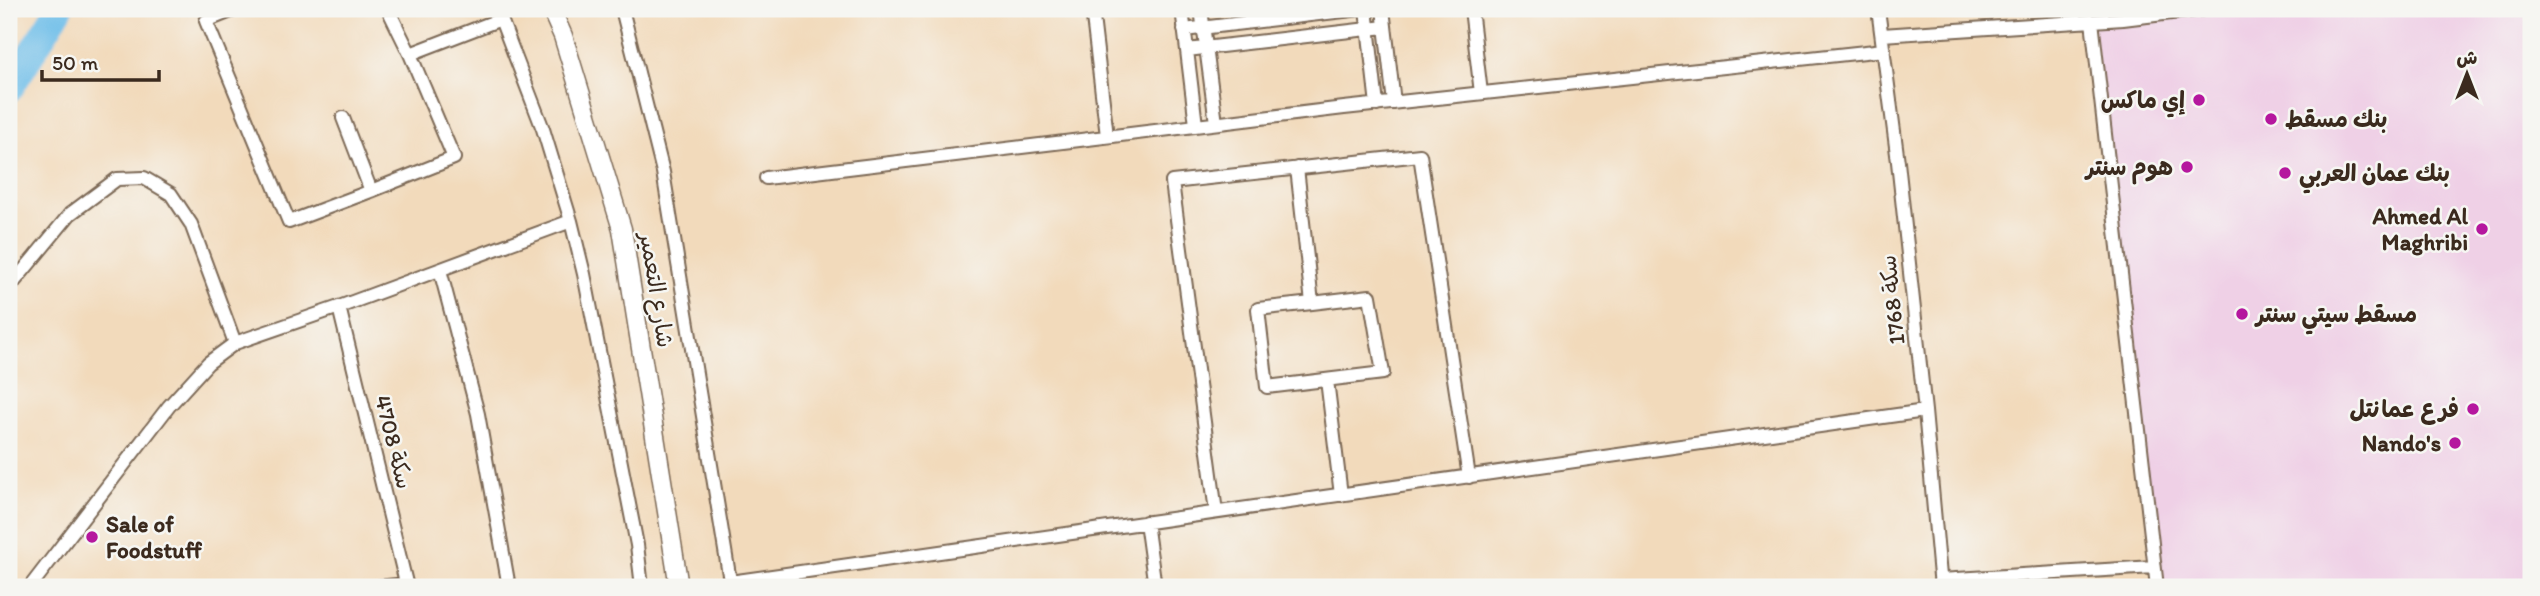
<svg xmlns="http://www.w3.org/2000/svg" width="2540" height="596" viewBox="0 0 2540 596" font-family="Itim,'Playpen Sans Arabic',sans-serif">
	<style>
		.built { fill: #efd0e6 }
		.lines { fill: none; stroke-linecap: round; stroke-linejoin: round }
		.river { stroke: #6ebee9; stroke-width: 28 }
		.minor-casing { stroke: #7b6855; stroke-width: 16 }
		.secondary-casing { stroke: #7b6855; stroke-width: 21 }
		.minor { stroke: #fff; stroke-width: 12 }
		.secondary { stroke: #fff; stroke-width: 18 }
		.poi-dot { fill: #b5179e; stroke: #f6f6f2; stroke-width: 2.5 }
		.labels { text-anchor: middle; stroke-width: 5; stroke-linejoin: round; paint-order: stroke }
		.poi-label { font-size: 23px; font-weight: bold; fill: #3b2a1e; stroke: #f6f6f2; text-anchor: end }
		.street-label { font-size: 23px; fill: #3b2a1e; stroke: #f6f6f2 }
	</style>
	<rect width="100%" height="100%" fill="#f6f6f2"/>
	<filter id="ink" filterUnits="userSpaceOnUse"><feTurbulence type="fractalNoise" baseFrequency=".0143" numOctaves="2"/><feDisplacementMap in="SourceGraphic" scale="14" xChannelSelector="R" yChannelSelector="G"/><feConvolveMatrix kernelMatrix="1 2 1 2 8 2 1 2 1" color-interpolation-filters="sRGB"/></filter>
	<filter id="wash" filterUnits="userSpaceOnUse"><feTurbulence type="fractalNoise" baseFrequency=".00686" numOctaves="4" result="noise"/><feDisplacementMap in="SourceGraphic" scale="28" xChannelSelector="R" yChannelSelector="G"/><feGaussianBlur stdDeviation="1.57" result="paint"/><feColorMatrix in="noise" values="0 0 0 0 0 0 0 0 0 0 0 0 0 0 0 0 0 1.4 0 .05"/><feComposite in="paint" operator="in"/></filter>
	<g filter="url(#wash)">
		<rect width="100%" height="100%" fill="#f2dabb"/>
		<path class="built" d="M2204 9H2531V587H2157L2092 21Z"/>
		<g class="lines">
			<path class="river" d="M9 89 59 9"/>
		</g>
	</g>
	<g filter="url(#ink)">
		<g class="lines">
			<g class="minor-casing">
				<path id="minor" d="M236 9 206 21 289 222 371 191 343 118
					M388 9 410 54 501 19
					M497 9 543 129 571 221 584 274 637 545 642 587
					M622 9 663 172 731 587
					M1092 9 1107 136
					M1182 9 1196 125
					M1201 9 1216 123
					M1366 9 1377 105
					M1383 9 1394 103
					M1471 9 1481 93
					M1878 9 1898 162 1925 411 1941 587
					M2092 21 2157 587
					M1184 30 1361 9
					M1882 35 2123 19 2204 9
					M1187 50 1385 27
					M1297 168 1312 303 1370 296 1383 373 1267 387 1258 309 1312 303
					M766 178 1344 108 1884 50
					M371 191 454 158 410 54
					M440 270 478 414 509 587
					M9 288 70 214 117 179 144 178 171 194 191 224 235 343
					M339 307 407 587
					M1327 380 1341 495
					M1216 512 1172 182 1420 155 1469 477
					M1146 522 1155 587
					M1940 580 2154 567
					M730 582 1925 411
					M30 587 169 406 208 363 235 343 339 307 571 221
					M377 587 407 584"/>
			</g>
			<g class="secondary-casing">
				<path id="secondary" d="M551 9 563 36 622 229 679 587"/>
			</g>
			<use href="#minor" class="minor"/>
			<use href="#secondary" class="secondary"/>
		</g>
	</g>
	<g class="poi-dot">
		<circle cx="2199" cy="100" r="7"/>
		<circle cx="2271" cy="119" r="7"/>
		<circle cx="2187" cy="167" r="7"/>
		<circle cx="2285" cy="173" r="7"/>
		<circle cx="2482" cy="229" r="7"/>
		<circle cx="2242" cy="314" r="7"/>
		<circle cx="2473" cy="409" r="7"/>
		<circle cx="2455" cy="443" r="7"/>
		<circle cx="92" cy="537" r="7"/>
	</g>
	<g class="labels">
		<g class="poi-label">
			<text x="2185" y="108">إي ماكس</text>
			<text x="2285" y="127" text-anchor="start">بنك مسقط</text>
			<text x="2173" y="175">هوم سنتر</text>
			<text x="2299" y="181" text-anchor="start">بنك عمان العربي</text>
			<text x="2468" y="224">Ahmed Al<tspan x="2468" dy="26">Maghribi</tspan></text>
			<text x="2256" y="322" text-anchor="start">مسقط سيتي سنتر</text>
			<text x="2459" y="417">فرع عمانتل</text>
			<text x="2441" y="451">Nando's</text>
			<text x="106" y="532" text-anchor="start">Sale of<tspan x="106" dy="26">Foodstuff</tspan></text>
		</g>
		<g class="street-label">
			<text transform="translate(657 290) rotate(81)" y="8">شارع التعمير</text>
			<text transform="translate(1892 300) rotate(-96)" y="8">سكة 1768</text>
			<text transform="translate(394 442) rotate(76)" y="8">سكة 4708</text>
		</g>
	</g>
	<rect width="2540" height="596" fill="none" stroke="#f6f6f2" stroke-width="35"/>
	<g transform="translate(2467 74)" stroke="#f6f6f2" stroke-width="5" paint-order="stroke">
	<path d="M0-5L12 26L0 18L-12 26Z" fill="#3b2a1e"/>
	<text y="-10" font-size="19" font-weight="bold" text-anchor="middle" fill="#3b2a1e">ش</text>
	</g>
	<path d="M42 70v10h117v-10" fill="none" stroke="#3b2a1e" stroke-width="3.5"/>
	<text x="52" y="70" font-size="21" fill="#3b2a1e" stroke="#f6f6f2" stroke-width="5" paint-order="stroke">50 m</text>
</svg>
